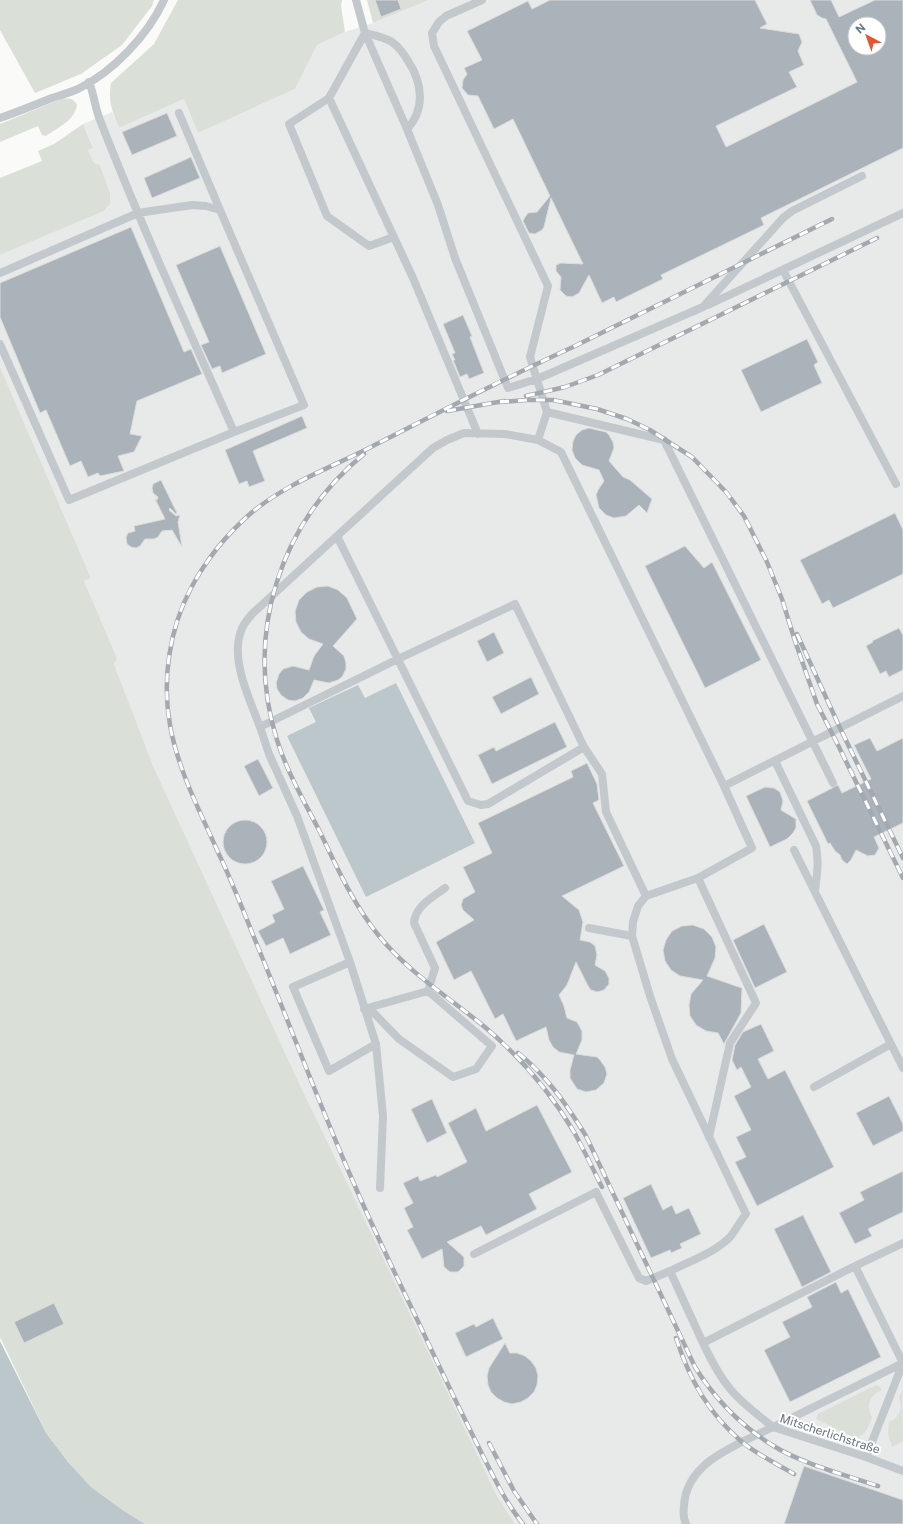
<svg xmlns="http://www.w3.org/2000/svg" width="903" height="1524" font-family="'Public Sans',sans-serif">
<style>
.built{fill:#e8e9e9;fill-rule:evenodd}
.green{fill:#dadfd7}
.water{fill:#bbc7cb}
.building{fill:#aab3b9;stroke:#dcdcda;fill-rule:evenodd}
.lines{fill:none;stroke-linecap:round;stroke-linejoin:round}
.service{stroke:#c3c8cc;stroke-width:8}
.rail-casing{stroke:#a2aab0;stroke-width:4.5}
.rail{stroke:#fff;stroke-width:3;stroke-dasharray:9;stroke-linecap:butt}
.labels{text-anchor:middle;stroke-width:4;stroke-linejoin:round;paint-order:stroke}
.street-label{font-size:12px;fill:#657683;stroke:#fff}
</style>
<rect width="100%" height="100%" fill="#fafaf8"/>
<path class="built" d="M 429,0 L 903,0 L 903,1524 L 515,1524 L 497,1496 L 445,1391 L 299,1083 L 154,768 L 114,664 L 117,658 L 84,581 L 91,578 L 0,367 L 0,255 L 104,211 L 108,207 L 110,193 L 100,165 L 94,163 L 88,150 L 93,147 L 83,124 L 112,112 L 119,128 L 184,99 L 198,133 L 295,89 L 317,45 L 345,32 L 373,23 ZM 855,24 L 879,24 L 879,48 L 855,48 Z"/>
<path class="green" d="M 0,0 L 154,0 L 152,6 L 122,45 L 81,74 L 35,93 L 0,30 Z
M 178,0 L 342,0 L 341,6 L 345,32 L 317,45 L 295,89 L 198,133 L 184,99 L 119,128 C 112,110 108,102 111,83 L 154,44 Z
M 367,0 L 429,0 L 373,23 Z
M 63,98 L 72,99 L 77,104 C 76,120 57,128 46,136 L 42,135 L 38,126 L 0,142 L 0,124 Z
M 83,124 L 93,148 L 88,150 L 94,163 L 100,165 L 110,193 L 110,204 L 104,211 L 0,255 L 0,178 L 42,161 L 38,151 L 54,144 Z
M 0,367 L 91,578 L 84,581 L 117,658 L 114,664 L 154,768 L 299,1083 L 497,1496 L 515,1524 L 145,1524 L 124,1511 L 91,1487 L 68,1462 L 46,1433 L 0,1337 Z
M 876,1385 L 880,1387 L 882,1390 C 870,1395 865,1406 872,1417 C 869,1426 865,1437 855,1438 L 816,1419 L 818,1414 Z
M 902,1390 L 903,1441 L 892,1447 L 888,1434 L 889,1422 C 900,1418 903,1408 899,1398 Z"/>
<path class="water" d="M 396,683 L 475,843 L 366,897 L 287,736 L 316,722 L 309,708 L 358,685 L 365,698 Z
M 0,1341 L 46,1433 L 68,1462 L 91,1487 L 124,1511 L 145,1524 L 0,1524 Z"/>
<path class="building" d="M 375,0 L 398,0 L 401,9 L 381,17 Z
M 550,0 L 755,0 L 767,24 L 760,28 L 799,34 L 802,42 L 798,51 L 804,65 L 789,72 L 797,87 L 716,126 L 726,147 L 857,82 L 826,19 L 822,18 L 817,15 L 810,0 L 831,0 L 839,17 L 875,0 L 903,0 L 903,148 L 761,218 L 764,225 L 661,275 L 663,279 L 616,302 L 614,297 L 602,303 L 589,275 L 579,293 L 572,297 L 566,296 L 560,290 L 561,277 L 556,271 L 556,265 L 561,263 L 583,264 L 551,198 L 544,227 L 542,230 L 535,234 L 529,233 L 523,221 L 525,217 L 528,213 L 537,212 L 550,196 L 513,119 L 494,129 L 478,96 L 468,95 L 462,88 L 463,80 L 467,74 L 464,68 L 482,60 L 467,31 L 528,1 L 532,9 ZM 855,24 L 879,24 L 879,48 L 855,48 Z
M 167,113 L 177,136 L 132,155 L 122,132 Z
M 191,157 L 200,178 L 152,198 L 144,178 Z
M 131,227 L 184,352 L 191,349 L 202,374 L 137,401 L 130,434 L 142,436 L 134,452 L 118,456 L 124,471 L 100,476 L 98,473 L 88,477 L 81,461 L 70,466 L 46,410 L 40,413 L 0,317 L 0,283 Z
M 220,246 L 266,354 L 222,373 L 220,366 L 212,369 L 201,345 L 209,342 L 176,265 Z
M 463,315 L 472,336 L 470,337 L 484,373 L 469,379 L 467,374 L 460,377 L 453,360 L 455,360 L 452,354 L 455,353 L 443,324 Z
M 807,339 L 818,362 L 814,365 L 822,383 L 761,412 L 741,370 Z
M 302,416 L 307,428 L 253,451 L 265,481 L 249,487 L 247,481 L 239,484 L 225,450 Z
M 589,428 L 606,432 L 609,435 L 613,442 L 614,448 L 609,461 L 623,477 L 630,480 L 652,499 L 647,513 L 639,505 L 626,516 L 614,518 L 606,515 L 599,508 L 596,495 L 598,490 L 604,481 L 599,470 L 582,465 L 575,458 L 572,450 L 573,441 L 576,435 L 582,430 Z
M 161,480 L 177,513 L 176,514 L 170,508 L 169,510 L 176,516 L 180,515 L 178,522 L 182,547 L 172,530 L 162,531 L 158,537 L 154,539 L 145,539 L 140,546 L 136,548 L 131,547 L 127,544 L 126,537 L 128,533 L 135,531 L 134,526 L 165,519 L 155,499 L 157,500 L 158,497 L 153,493 L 152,488 L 153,484 Z
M 895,513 L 903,530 L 903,574 L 833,608 L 829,600 L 822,604 L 800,560 Z
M 685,546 L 704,568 L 712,562 L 761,660 L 705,688 L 645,566 Z
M 328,586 L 338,590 L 347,598 L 357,619 L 333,646 L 344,656 L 346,663 L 346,669 L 342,677 L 338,680 L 329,683 L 314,680 L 309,692 L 303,698 L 295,701 L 288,700 L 281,695 L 277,689 L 276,683 L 279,674 L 283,669 L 293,666 L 309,670 L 314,656 L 323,644 L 309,639 L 301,632 L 296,622 L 295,611 L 299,600 L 307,592 L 317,587 Z
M 899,628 L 903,635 L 903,670 L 889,677 L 886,671 L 880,674 L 866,646 L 873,642 L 872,641 Z
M 494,632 L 504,653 L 487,662 L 477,641 Z
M 531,677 L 539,694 L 501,714 L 492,697 Z
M 555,722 L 567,747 L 492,784 L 478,755 L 494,747 L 496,751 Z
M 870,738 L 877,751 L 903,738 L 903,823 L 874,837 L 879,848 L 875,855 L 868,856 L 856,850 L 851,860 L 847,864 L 842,860 L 840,855 L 835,851 L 830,843 L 828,844 L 807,801 L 838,785 L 842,793 L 871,779 L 854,745 Z
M 258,759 L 273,788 L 259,796 L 244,766 Z
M 587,763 L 597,784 L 599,800 L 593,803 L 624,866 L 562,896 L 579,910 L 583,922 L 580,940 L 590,942 L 595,946 L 597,955 L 595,965 L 605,971 L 609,978 L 609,984 L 604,990 L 597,992 L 591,990 L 588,986 L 576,962 L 567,985 L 559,995 L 564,1006 L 567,1018 L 577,1022 L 582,1031 L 582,1040 L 576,1054 L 597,1057 L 600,1060 L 605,1067 L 607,1074 L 604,1083 L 596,1090 L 586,1092 L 577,1089 L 570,1078 L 570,1070 L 574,1055 L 559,1052 L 553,1047 L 549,1040 L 546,1027 L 516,1041 L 503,1014 L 495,1019 L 471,971 L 454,980 L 436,942 L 474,920 L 463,910 L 461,905 L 463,899 L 475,892 L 463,867 L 492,853 L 478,823 L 573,777 L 571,771 Z
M 765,787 L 774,788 L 780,792 L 783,801 L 781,810 L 796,819 L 796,828 L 793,833 L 787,839 L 770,847 L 746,796 Z
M223 842a22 22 0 1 1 44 0a22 22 0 1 1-44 0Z
M 303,866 L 324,910 L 320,912 L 331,935 L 290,954 L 283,938 L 266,946 L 258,931 L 275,922 L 272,915 L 284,909 L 271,881 Z
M 764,924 L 787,972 L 755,988 L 733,940 Z
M 693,925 L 704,929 L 712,937 L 716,947 L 715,958 L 707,976 L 742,988 L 741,1013 L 724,1044 L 718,1033 L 706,1031 L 696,1025 L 690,1016 L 689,1005 L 691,994 L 703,980 L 680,976 L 671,970 L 665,961 L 663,950 L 666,940 L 672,931 L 682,926 Z
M 761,1024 L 774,1051 L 758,1059 L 768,1079 L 785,1070 L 834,1167 L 757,1206 L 735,1162 L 746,1157 L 736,1137 L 751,1130 L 734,1096 L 751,1087 L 741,1067 L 737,1070 L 732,1060 L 735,1045 L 743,1032 Z
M 889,1096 L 903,1124 L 903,1131 L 873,1146 L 856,1113 Z
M 432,1099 L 447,1133 L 427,1143 L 411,1109 Z
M 537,1105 L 572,1172 L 529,1194 L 537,1209 L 486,1235 L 481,1226 L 447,1242 L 464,1257 L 464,1266 L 458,1272 L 450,1272 L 444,1267 L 442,1249 L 422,1259 L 407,1230 L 413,1227 L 404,1208 L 413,1203 L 403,1183 L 418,1176 L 420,1181 L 436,1175 L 437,1177 L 467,1162 L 448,1123 L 476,1108 L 486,1131 Z
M 903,1171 L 903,1212 L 868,1229 L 872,1236 L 855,1244 L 839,1213 L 864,1200 L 860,1192 Z
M 651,1184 L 663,1210 L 672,1205 L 676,1214 L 689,1208 L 701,1234 L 680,1244 L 682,1248 L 671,1253 L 670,1250 L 651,1258 L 623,1198 Z
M 803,1215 L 831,1272 L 802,1287 L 774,1229 Z
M 836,1282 L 841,1293 L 848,1289 L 881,1357 L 790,1402 L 764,1350 L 790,1337 L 782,1322 L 812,1307 L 807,1297 Z
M 54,1303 L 64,1324 L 24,1343 L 14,1322 Z
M 493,1318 L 503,1339 L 466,1357 L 455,1333 L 474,1324 L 476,1327 Z
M 505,1343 L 510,1353 L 517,1353 L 525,1356 L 531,1361 L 536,1368 L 538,1376 L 537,1385 L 534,1392 L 528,1398 L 521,1402 L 512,1404 L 504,1402 L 497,1398 L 491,1392 L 488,1385 L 487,1376 L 489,1368 Z
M 804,1466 L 903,1500 L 903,1524 L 784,1524 Z"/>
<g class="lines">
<path class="service" d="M 356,0 L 365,33 L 407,129 L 438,205 L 455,258 L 508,388 L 537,379 L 703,307 L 783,218 L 792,211 L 862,176
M 482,0 L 446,16 L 439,22 L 432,33 L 434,46 L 548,286 L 530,357 L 547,412 L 664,440 L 833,783
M 329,98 L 289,124 L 327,216 L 369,246 L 394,237
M 179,113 L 220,210
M 0,118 C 17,112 34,105 52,98 C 60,95 69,93 78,89 C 113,72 148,35 164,0
M 407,129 C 426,109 422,82 408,61 C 404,54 399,47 392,42 C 384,37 374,35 365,33 L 329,98 L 413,278 L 478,434
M 783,270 L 896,484
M 0,273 L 138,213 L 192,205 L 206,206 L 220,210 L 304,405 L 234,432
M 708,305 L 903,213
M 0,344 L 69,500 L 234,432 C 188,328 141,225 100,120 C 95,108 94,94 89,82
M 547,412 L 538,440 L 505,434 L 464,433 L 447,440 L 433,448 L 337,536 L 468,801 L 481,805 L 488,804 L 584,747 L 602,774 L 606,812 L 646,896
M 538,440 L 561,452 L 724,786
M 337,536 L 253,613 C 248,619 243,624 241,631 C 230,660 250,700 260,727 L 398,659 L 515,604 L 584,747
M 260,727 L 269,754 L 297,816 L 350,962 L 293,987 L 329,1071 L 376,1044 L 350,962
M 775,761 L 816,846 C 819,861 817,875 815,891
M 794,850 L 903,1068
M 589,928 L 632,936
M 428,991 L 435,968 L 414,923 C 415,906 433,897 445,888
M 364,1009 L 428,991 L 492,1046 L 476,1069 L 453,1077 L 399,1039 L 369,1008
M 376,1044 L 383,1116 L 380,1188
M 814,1087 L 891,1044
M 709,1137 L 730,1043 L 756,1003 L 698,878 L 752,848 L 724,786 L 903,696
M 474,1254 L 596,1192 L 639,1278 L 646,1281 L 670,1271 L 703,1343
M 855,1266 L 703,1343 C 711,1360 719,1376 731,1390 C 743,1404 759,1416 773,1427 L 903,1363 L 855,1266 L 903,1243
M 670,1271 C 688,1262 716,1252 730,1237 C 736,1230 740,1221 746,1214 L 672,1059 L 650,996 L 632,936 L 633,922 L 638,906 L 646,896 L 698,878
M 866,1457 L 903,1363
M 686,1524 C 683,1518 683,1513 684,1506 C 686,1461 739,1444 773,1427 L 866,1457 L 903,1471"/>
<g class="rail-casing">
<path id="rail" d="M 526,396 L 565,387 L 598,375 L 877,238
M 500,402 L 527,400 L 553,400 L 597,409 L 627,419 L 650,430 L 692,457 L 726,492 L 744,516 L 767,562 L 782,599 L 795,641 L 817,704 L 838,745 L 903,878
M 447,411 L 504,401
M 364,454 C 279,524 244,635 277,740 C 287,772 305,803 320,832 C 337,868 354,905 379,936 C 409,973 450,998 486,1028 C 520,1057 551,1093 574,1132 C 584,1150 593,1169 602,1187
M 797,634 L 840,728 L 903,858
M 518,1053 C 548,1077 566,1104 586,1136 L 695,1367 C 715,1399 740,1425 772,1445 C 800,1463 845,1475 878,1486
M 676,1338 C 690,1380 708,1413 742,1442 C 758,1455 777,1464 794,1474
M 489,1443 L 514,1491 L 537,1524
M 523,1524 C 506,1503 494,1478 482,1454 C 464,1418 447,1383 430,1347 C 405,1293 378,1240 355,1186 C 321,1109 292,1030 260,952 C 246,918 233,883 217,850 C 199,809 178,770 170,725 C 162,680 169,630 191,588 C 206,560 226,535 250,514 C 284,485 327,469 367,449 C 435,414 503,379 573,347 L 832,219"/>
</g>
<use href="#rail" class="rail"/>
</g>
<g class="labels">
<g class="street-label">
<text transform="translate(830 1434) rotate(18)" y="4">Mitscherlichstraße</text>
</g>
</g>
<g transform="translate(867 36) rotate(319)"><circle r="19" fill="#ffffff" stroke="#c1c8cd"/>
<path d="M0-3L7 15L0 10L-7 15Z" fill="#e4572e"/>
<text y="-6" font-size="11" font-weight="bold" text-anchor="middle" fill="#657683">N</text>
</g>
</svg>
